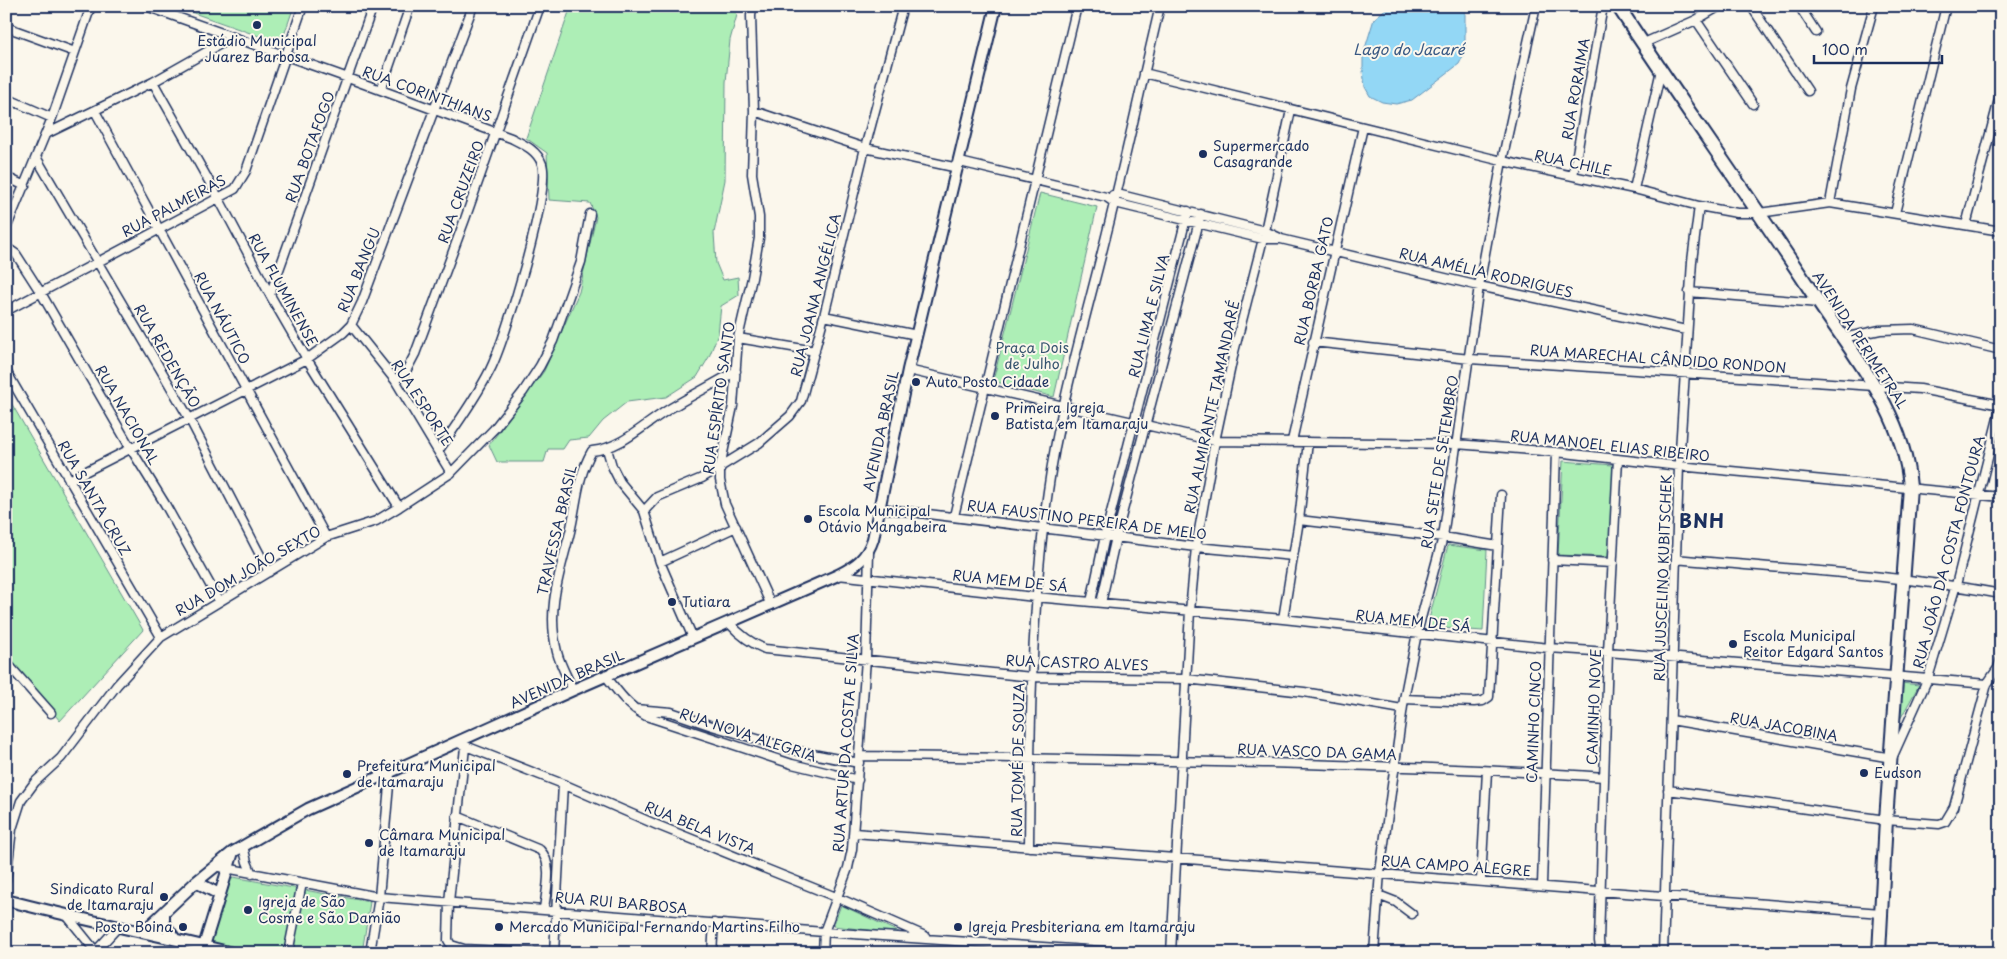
<svg xmlns="http://www.w3.org/2000/svg" width="2007" height="959" font-family="'Playpen Sans',sans-serif">
<style>
.green{fill:#adeeb6;stroke:#648e8a}
.water{fill:#93d7f5;stroke:#6394b9}
.lines{fill:none;stroke-linecap:round;stroke-linejoin:round}
.minor-casing{stroke:#1b2f5e;stroke-width:11}
.tertiary-casing{stroke:#1b2f5e;stroke-width:14}
.primary-casing{stroke:#1b2f5e;stroke-width:16}
.minor{stroke:#fbf7ec;stroke-width:8}
.tertiary{stroke:#fbf7ec;stroke-width:10}
.primary{stroke:#fbf7ec;stroke-width:12}
.poi-dot{fill:#1b2f5e;stroke:#fbf7ec;stroke-width:2}
.labels{text-anchor:middle;stroke-width:4;stroke-linejoin:round;paint-order:stroke}
.poi-label{font-size:14px;fill:#1b2f5e;stroke:#fbf7ec;text-anchor:start}
.street-label{font-size:14px;fill:#1b2f5e;stroke:#fbf7ec}
.park-label{font-size:14px;fill:#385570;stroke:#fbf7ec}
.water-label{font-size:15px;font-style:italic;fill:#395984;stroke:#fbf7ec}
.district-label{font-size:19px;font-weight:bold;letter-spacing:1px;fill:#1b2f5e;stroke:#fbf7ec}
</style>
<rect width="100%" height="100%" fill="#fbf7ec"/>
<filter id="ink" filterUnits="userSpaceOnUse"><feTurbulence type="fractalNoise" baseFrequency=".02" numOctaves="2"/><feDisplacementMap in="SourceGraphic" scale="10" xChannelSelector="R" yChannelSelector="G"/><feConvolveMatrix kernelMatrix="1 2 1 2 8 2 1 2 1" color-interpolation-filters="sRGB"/></filter>
<g filter="url(#ink)">
<path class="green" d="M 174,6 L 294,6 L 281,44 Z
M 571,6 L 734,6 L 737,15 L 730,40 L 726,82 L 725,180 L 714,233 L 716,263 L 723,280 L 738,277 L 739,295 L 721,306 L 718,334 L 709,357 L 697,377 L 666,397 L 627,402 L 603,421 L 589,438 L 569,440 L 563,449 L 548,449 L 544,462 L 497,462 L 489,445 L 544,371 L 579,292 L 596,217 L 590,203 L 549,200 L 547,153 L 526,138 Z
M 1040,193 L 1097,207 L 1054,397 L 993,381 Z
M 6,394 L 143,630 L 60,721 L 6,656 Z
M 1563,461 L 1613,465 L 1611,557 L 1558,555 Z
M 1448,545 L 1487,550 L 1483,631 L 1427,627 Z
M 1901,683 L 1919,685 L 1898,723 Z
M 228,876 L 370,902 L 362,953 L 255,953 L 209,942 Z
M 841,905 L 903,934 L 833,926 Z"/>
<path class="water" d="M 1389,6 L 1465,6 L 1465,47 L 1464,54 L 1459,64 L 1412,100 L 1396,104 L 1382,102 L 1370,96 L 1365,87 L 1363,71 L 1363,55 L 1374,19 Z"/>
<g class="lines">
<g class="minor-casing">
<path id="minor" d="M 146,6 L 348,78 L 511,138 C 523,144 537,150 542,164 C 551,191 505,341 490,370 C 476,398 457,424 439,450
M 752,6 L 751,16 L 754,111 L 752,174 L 759,217 L 759,238 L 752,278 L 738,338 L 733,406 L 720,467 L 720,480 L 725,504 L 771,605
M 1751,6 L 1808,91
M 1799,6 L 1816,32
M 1696,20 L 1753,104
M 6,27 L 75,52
M 1644,43 L 1696,20 L 1720,6
M 1144,73 L 1502,161 L 1634,189 L 1699,206 L 1737,213 L 1759,213 L 1830,203 L 2001,231
M 153,82 L 219,199 L 270,295 L 307,359 L 399,507
M 381,90 L 410,6
M 6,98 L 52,118
M 95,111 L 326,537
M 754,111 L 865,148 L 958,168
M 46,134 L 153,82 L 231,38
M 36,157 L 189,418 L 269,572
M 960,162 L 1106,197 L 1115,203 L 1263,239 L 1281,239 L 1479,286 L 1686,330
M 1573,176 L 1603,6
M 6,177 L 25,186
M 1634,189 L 1661,70
M 1113,195 L 1117,194 L 1265,231 L 1280,238
M 1830,203 L 1851,89 L 1874,6
M 1895,213 L 1946,6
M 1966,225 L 2001,92
M 6,229 L 52,118 L 91,6
M 6,247 L 16,254 L 41,293 L 131,449 L 165,504 L 219,601
M 1689,292 L 1818,303
M 270,295 L 373,6
M 6,311 L 235,189 L 246,171 L 303,6
M 824,316 L 917,335
M 351,325 L 395,380 L 451,473
M 738,338 L 815,351
M 1843,338 L 1880,330 L 1913,329 L 2001,350
M 1313,342 L 1470,359 L 1920,389 L 2001,405
M 908,370 L 1215,441 L 1456,444 L 1556,452 L 1679,466 L 2001,497
M 6,371 L 161,637
M 395,380 L 405,373 L 415,354 L 465,219 L 540,6
M 1292,441 L 1363,127
M 607,449 L 612,466 L 620,482 L 644,511 L 660,562 L 693,638
M 69,480 L 307,359 L 343,333 L 351,325 L 362,302 L 473,6
M 879,508 L 1196,547 L 1293,556
M 644,511 L 657,497 L 702,478 L 759,443 L 790,416 L 801,401 L 824,316 L 865,148 L 903,6
M 954,516 L 1077,6
M 1299,520 L 1443,537 L 1498,546
M 1676,559 C 1784,569 1894,574 2001,594
M 1552,560 L 1613,563
M 660,562 L 736,527
M 838,575 L 1035,597 L 1283,619 L 1549,648 L 1608,652 L 1987,684
M 1091,602 L 1105,536 L 1188,211
M 1101,603 L 1116,537 L 1201,214
M 1283,619 L 1299,520 L 1308,442
M 729,623 C 740,635 750,643 765,649 L 1032,677 L 1186,679 L 1304,692 L 1402,709
M 6,662 L 51,713
M 606,676 C 618,692 628,706 646,716 L 792,764 L 858,780
M 573,690 C 568,678 560,665 557,652 C 546,608 560,573 570,532 C 577,503 577,477 592,451 C 624,448 648,420 676,405 C 696,393 716,383 736,371
M 1404,699 L 1474,702 L 1483,701 L 1489,697 L 1501,495
M 635,709 L 671,712 L 712,726 L 802,752 L 859,763
M 1671,720 L 1892,758 L 1928,678 L 1956,585 L 2001,406
M 458,743 L 563,784 L 657,825 L 836,897 L 925,936
M 465,747 L 449,902 L 448,940 L 451,945 L 464,949 L 542,953
M 859,756 C 995,757 1131,760 1268,763 C 1380,766 1492,769 1604,777
M 1668,790 L 1886,820 L 1939,824 L 1945,822 L 1954,807 L 1987,684 L 1998,668 L 2001,659
M 457,816 L 540,850 C 554,864 546,891 544,909
M 854,833 L 1881,913
M 243,846 L 247,862 L 252,874
M 1029,847 C 1030,728 1031,609 1048,491 C 1060,403 1086,318 1107,232 C 1126,157 1142,81 1160,6
M 215,866 L 379,897 L 824,932 L 1130,953
M 6,880 L 12,829 L 21,801 L 35,782 L 61,758 L 117,685 L 161,637 L 326,537 L 376,521 L 399,507 L 451,473 L 494,429 L 523,392 L 540,366 L 553,341 L 581,262 L 590,214
M 1481,880 L 1487,771
M 1542,885 L 1556,452
M 1378,895 L 1396,902 L 1412,914
M 68,917 L 97,953
M 94,953 L 118,927
M 288,953 L 302,883
M 370,953 L 379,897 L 390,774
M 554,953 L 563,784
M 712,953 L 714,923
M 823,953 L 824,932 L 848,868 L 852,849 L 866,659 L 869,552
M 1171,953 L 1190,611 L 1196,547 L 1215,441 L 1234,352 L 1265,231 L 1291,110
M 1374,953 L 1380,872 L 1404,699 L 1417,633 L 1443,537 L 1479,286 L 1502,161 L 1536,6
M 1606,953 L 1602,952 L 1600,948 L 1599,941 L 1608,652 L 1618,459
M 1663,953 L 1679,466 L 1692,261 L 1699,206"/>
</g>
<g class="tertiary-casing">
<path id="tertiary" d="M 196,882 L 219,894
M 6,900 C 81,920 157,934 232,953
M 164,914 L 164,923 L 175,939
M 143,932 L 196,882 L 233,852 L 308,809 L 573,690 L 838,575 C 856,566 867,558 873,539 L 908,370 L 996,6
M 204,946 L 233,852"/>
</g>
<g class="primary-casing">
<path id="primary" d="M 1618,6 C 1681,102 1748,195 1811,291 C 1851,353 1904,411 1910,487 L 1886,820 L 1879,953"/>
</g>
<use href="#minor" class="minor"/>
<use href="#tertiary" class="tertiary"/>
<use href="#primary" class="primary"/>
</g>
</g>
<g class="poi-dot">
<circle cx="257" cy="25" r="5"/>
<circle cx="1203" cy="154" r="5"/>
<circle cx="916" cy="382" r="5"/>
<circle cx="995" cy="416" r="5"/>
<circle cx="808" cy="519" r="5"/>
<circle cx="672" cy="602" r="5"/>
<circle cx="1733" cy="644" r="5"/>
<circle cx="1864" cy="773" r="5"/>
<circle cx="347" cy="774" r="5"/>
<circle cx="369" cy="843" r="5"/>
<circle cx="164" cy="897" r="5"/>
<circle cx="248" cy="910" r="5"/>
<circle cx="183" cy="927" r="5"/>
<circle cx="499" cy="927" r="5"/>
<circle cx="958" cy="927" r="5"/>
</g>
<g class="labels">
<g class="poi-label">
<text x="257" y="46" text-anchor="middle">Estádio Municipal<tspan x="257" dy="16">Juarez Barbosa</tspan></text>
<text x="1213" y="151">Supermercado<tspan x="1213" dy="16">Casagrande</tspan></text>
<text x="926" y="387">Auto Posto Cidade</text>
<text x="1005" y="413">Primeira Igreja<tspan x="1005" dy="16">Batista em Itamaraju</tspan></text>
<text x="818" y="516">Escola Municipal<tspan x="818" dy="16">Otávio Mangabeira</tspan></text>
<text x="682" y="607">Tutiara</text>
<text x="1743" y="641">Escola Municipal<tspan x="1743" dy="16">Reitor Edgard Santos</tspan></text>
<text x="357" y="771">Prefeitura Municipal<tspan x="357" dy="16">de Itamaraju</tspan></text>
<text x="1874" y="778">Eudson</text>
<text x="379" y="840">Câmara Municipal<tspan x="379" dy="16">de Itamaraju</tspan></text>
<text x="154" y="894" text-anchor="end">Sindicato Rural<tspan x="154" dy="16">de Itamaraju</tspan></text>
<text x="258" y="907">Igreja de São<tspan x="258" dy="16">Cosme e São Damião</tspan></text>
<text x="173" y="932" text-anchor="end">Posto Boina</text>
<text x="509" y="932">Mercado Municipal Fernando Martins Filho</text>
<text x="968" y="932">Igreja Presbiteriana em Itamaraju</text>
</g>
<g class="street-label">
<text transform="translate(1576 89) rotate(-80)" y="5">RUA RORAIMA</text>
<text transform="translate(427 94) rotate(20)" y="5">RUA CORINTHIANS</text>
<text transform="translate(310 147) rotate(-70)" y="5">RUA BOTAFOGO</text>
<text transform="translate(1573 163) rotate(12)" y="5">RUA CHILE</text>
<text transform="translate(461 192) rotate(-70)" y="5">RUA CRUZEIRO</text>
<text transform="translate(174 206) rotate(-28)" y="5">RUA PALMEIRAS</text>
<text transform="translate(359 270) rotate(-68)" y="5">RUA BANGU</text>
<text transform="translate(1486 273) rotate(13)" y="5">RUA AMÉLIA RODRIGUES</text>
<text transform="translate(1314 281) rotate(-77)" y="5">RUA BORBA GATO</text>
<text transform="translate(283 290) rotate(61)" y="5">RUA FLUMINENSE</text>
<text transform="translate(816 295) rotate(-76)" y="5">RUA JOANA ANGÉLICA</text>
<text transform="translate(1149 316) rotate(-76)" y="5">RUA LIMA E SILVA</text>
<text transform="translate(222 318) rotate(62)" y="5">RUA NÁUTICO</text>
<text transform="translate(1860 340) rotate(57)" y="5">AVENIDA PERIMETRAL</text>
<text transform="translate(167 356) rotate(60)" y="5">RUA REDENÇÃO</text>
<text transform="translate(1658 359) rotate(4)" y="5">RUA MARECHAL CÂNDIDO RONDON</text>
<text transform="translate(719 398) rotate(-82)" y="5">RUA ESPÍRITO SANTO</text>
<text transform="translate(422 403) rotate(57)" y="5">RUA ESPORTE</text>
<text transform="translate(1212 407) rotate(-78)" y="5">RUA ALMIRANTE TAMANDARÉ</text>
<text transform="translate(127 415) rotate(60)" y="5">RUA NACIONAL</text>
<text transform="translate(881 431) rotate(-78)" y="5">AVENIDA BRASIL</text>
<text transform="translate(1610 446) rotate(6)" y="5">RUA MANOEL ELIAS RIBEIRO</text>
<text transform="translate(1440 462) rotate(-81)" y="5">RUA SETE DE SETEMBRO</text>
<text transform="translate(94 498) rotate(60)" y="5">RUA SANTA CRUZ</text>
<text transform="translate(1087 520) rotate(7)" y="5">RUA FAUSTINO PEREIRA DE MELO</text>
<text transform="translate(557 530) rotate(-77)" y="5">TRAVESSA BRASIL</text>
<text transform="translate(1949 552) rotate(-75)" y="5">RUA JOÃO DA COSTA FONTOURA</text>
<text transform="translate(248 571) rotate(-30)" y="5">RUA DOM JOÃO SEXTO</text>
<text transform="translate(1663 578) rotate(-88)" y="5">RUA JUSCELINO KUBITSCHEK</text>
<text transform="translate(1010 581) rotate(6)" y="5">RUA MEM DE SÁ</text>
<text transform="translate(1413 621) rotate(6)" y="5">RUA MEM DE SÁ</text>
<text transform="translate(1077 663) rotate(2)" y="5">RUA CASTRO ALVES</text>
<text transform="translate(567 679) rotate(-24)" y="5">AVENIDA BRASIL</text>
<text transform="translate(1594 707) rotate(-88)" y="5">CAMINHO NOVE</text>
<text transform="translate(1534 722) rotate(-88)" y="5">CAMINHO CINCO</text>
<text transform="translate(1784 727) rotate(10)" y="5">RUA JACOBINA</text>
<text transform="translate(748 735) rotate(18)" y="5">RUA NOVA ALEGRIA</text>
<text transform="translate(846 743) rotate(-86)" y="5">RUA ARTUR DA COSTA E SILVA</text>
<text transform="translate(1317 752) rotate(2)" y="5">RUA VASCO DA GAMA</text>
<text transform="translate(1018 760) rotate(-89)" y="5">RUA TOMÉ DE SOUZA</text>
<text transform="translate(700 828) rotate(22)" y="5">RUA BELA VISTA</text>
<text transform="translate(1456 866) rotate(4)" y="5">RUA CAMPO ALEGRE</text>
<text transform="translate(621 903) rotate(5)" y="5">RUA RUI BARBOSA</text>
</g>
<g class="park-label">
<text x="1032" y="353">Praça Dois<tspan x="1032" dy="16">de Julho</tspan></text>
</g>
<g class="water-label">
<text x="1409" y="55">Lago do Jacaré</text>
</g>
<g class="district-label">
<text x="1702" y="528">BNH</text>
</g>
</g>
<rect width="2007" height="959" fill="none" stroke="#fbf7ec" stroke-width="25"/>
<rect x="12" y="12" width="1982" height="934" fill="none" stroke="#1b2f5e" stroke-width="2" filter="url(#ink)"/>
<path d="M1814 55v8h128v-8" fill="none" stroke="#1b2f5e" stroke-width="2.5"/>
<text x="1822" y="55" font-size="15" fill="#1b2f5e" stroke="#fbf7ec" stroke-width="4" paint-order="stroke">100 m</text>
</svg>
